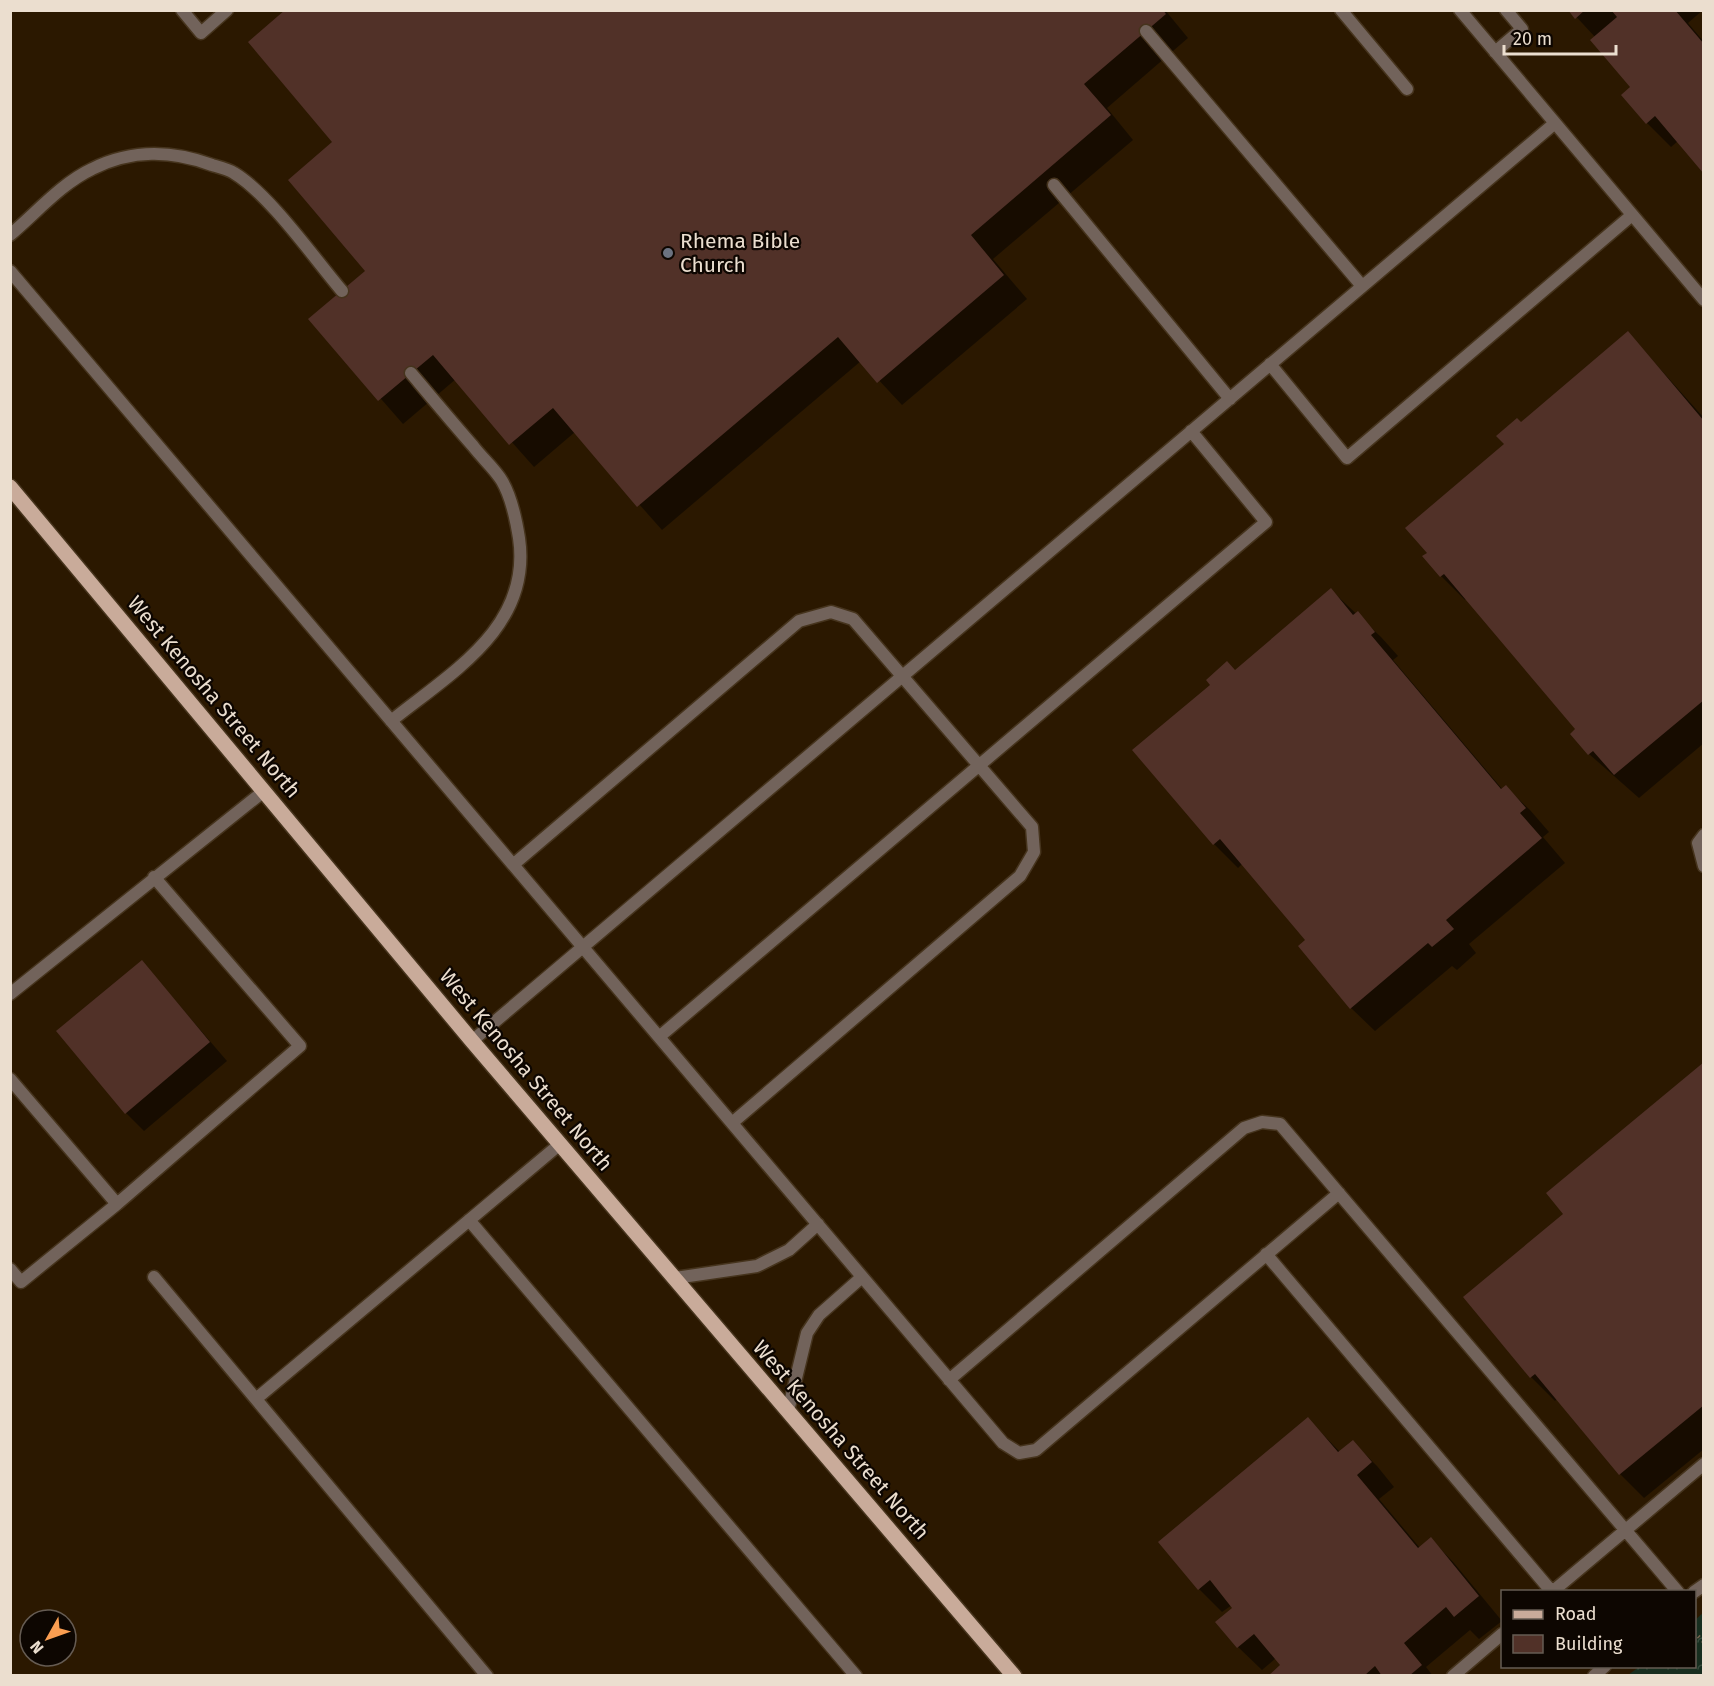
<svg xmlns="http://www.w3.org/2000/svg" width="1714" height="1686" font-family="'Fira Sans',sans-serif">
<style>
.park{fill:url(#park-crowns)}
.shadow{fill:#0007}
.building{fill:#513128}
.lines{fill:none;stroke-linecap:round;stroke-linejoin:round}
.service-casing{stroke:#46341d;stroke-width:15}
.minor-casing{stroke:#46341d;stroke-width:15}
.primary-casing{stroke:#46341d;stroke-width:18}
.path{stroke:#74634e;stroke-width:4;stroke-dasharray:1.5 4.5;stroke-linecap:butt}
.service{stroke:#72635b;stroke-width:12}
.minor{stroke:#72635b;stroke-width:12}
.primary{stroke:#c9ab9a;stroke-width:15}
.worship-dot{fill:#6b7280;stroke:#0d0601;stroke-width:2}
.labels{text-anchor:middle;stroke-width:4.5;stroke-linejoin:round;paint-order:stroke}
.poi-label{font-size:21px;fill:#ebdecf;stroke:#0d0601;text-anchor:start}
.street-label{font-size:21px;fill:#ebdecf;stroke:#0d0601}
</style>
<defs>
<pattern id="park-crowns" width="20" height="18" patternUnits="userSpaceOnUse" patternTransform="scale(1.5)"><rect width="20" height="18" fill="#172e1f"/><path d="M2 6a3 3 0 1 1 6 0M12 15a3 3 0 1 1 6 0" fill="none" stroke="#394c3e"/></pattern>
</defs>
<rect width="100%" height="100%" fill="#2b1800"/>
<path class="park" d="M 1703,1613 L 1703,1675 L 1628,1675 L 1639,1667 L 1694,1666 L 1695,1620 Z"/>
<path class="shadow" d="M 287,10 L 1165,10 L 1188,38 L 1107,108 L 1133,140 L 993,259 L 1027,299 L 902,405 L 861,361 L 662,530 L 575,432 L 534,467 L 456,379 L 403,424 L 311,319 L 367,271 L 335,143 Z
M 1570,10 L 1703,10 L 1688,23 L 1704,42 L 1704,172 L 1678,141 L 1671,147 L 1647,123 L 1632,87 L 1595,37 Z
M 1628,333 L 1704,418 L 1704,743 L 1639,798 L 1589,754 L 1578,729 L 1467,598 L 1465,600 L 1441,576 L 1429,553 L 1521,424 Z
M 1331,590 L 1381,637 L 1398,656 L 1393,660 L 1503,790 L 1506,787 L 1530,810 L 1549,832 L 1543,837 L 1565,863 L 1469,944 L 1476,953 L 1457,970 L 1452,966 L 1375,1031 L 1351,1008 L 1307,940 L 1243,863 L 1238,868 L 1214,844 L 1236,671 Z
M 142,962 L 227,1061 L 144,1131 L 126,1113 Z
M 1704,1064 L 1704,1449 L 1644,1498 L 1620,1474 L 1557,1399 L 1555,1401 L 1531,1377 L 1465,1297 L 1565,1214 Z
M 1308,1419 L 1340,1452 L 1353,1442 L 1377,1466 L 1394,1487 L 1379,1499 L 1420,1548 L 1431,1539 L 1454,1563 L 1502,1621 L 1479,1639 L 1470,1630 L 1426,1667 L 1433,1676 L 1272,1676 L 1282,1665 L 1276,1658 L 1262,1670 L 1238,1647 L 1232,1605 L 1222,1612 L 1199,1589 Z"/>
<path class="building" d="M 285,10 L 1163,10 L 1166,14 L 1084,84 L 1111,115 L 971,235 L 1004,275 L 877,383 L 838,337 L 637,507 L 553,408 L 509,445 L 433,355 L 378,401 L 308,319 L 365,271 L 288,180 L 332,142 L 248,42 Z
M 1568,10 L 1585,10 L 1575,19 Z
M 1611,10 L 1675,10 L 1704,44 L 1704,174 L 1655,116 L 1646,124 L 1621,95 L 1630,87 L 1590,40 L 1617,17 Z
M 1628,331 L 1704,421 L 1704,700 L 1614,775 L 1593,751 L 1588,755 L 1570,734 L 1575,729 L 1444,574 L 1440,577 L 1422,556 L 1427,553 L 1405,528 L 1504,444 L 1496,436 L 1517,418 L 1521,422 Z
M 1331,588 L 1353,615 L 1358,611 L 1375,632 L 1371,635 L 1501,789 L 1506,785 L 1526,808 L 1520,813 L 1542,838 L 1446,920 L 1454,929 L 1432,947 L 1428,943 L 1350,1009 L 1298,946 L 1305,940 L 1220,839 L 1213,845 L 1132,750 L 1210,685 L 1206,680 L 1227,661 L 1235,670 Z
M 142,960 L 210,1042 L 125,1114 L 56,1031 Z
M 1704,1062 L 1704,1405 L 1619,1475 L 1535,1374 L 1530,1378 L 1463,1297 L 1563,1214 L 1546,1193 Z
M 1308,1417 L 1338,1452 L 1353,1440 L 1372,1462 L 1357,1475 L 1418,1548 L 1431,1537 L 1479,1596 L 1454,1617 L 1446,1607 L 1404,1643 L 1422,1665 L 1409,1676 L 1382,1676 L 1375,1666 L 1364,1676 L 1268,1676 L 1280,1665 L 1254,1634 L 1237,1648 L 1215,1622 L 1232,1608 L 1210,1580 L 1198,1590 L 1158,1542 Z"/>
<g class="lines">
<g class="service-casing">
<path id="service" d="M 182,10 L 201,33 L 227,10
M 1341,10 L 1407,89
M 1460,10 L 1704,300
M 1146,31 L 1362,286
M 1495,52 L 1522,29 L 1506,10
M 1054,185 L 1230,399
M 10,235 C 36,213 62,183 92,169 C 132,149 171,150 212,165 C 219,167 228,169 234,173 C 269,194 314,258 342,291
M 10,271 L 1003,1443 L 1019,1453 L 1036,1450 L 1339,1193
M 1270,364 L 1347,458 L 1632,215
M 391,721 C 452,672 532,627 519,538 C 516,519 512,498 502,481 C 495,469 482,458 473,446 C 452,422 432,398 411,373
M 1704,835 L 1698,843 L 1704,866
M 514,864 L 799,621 L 831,612 L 853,619 L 1032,827 L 1034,852 L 1020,876 L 732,1123
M 10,994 L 264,791
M 659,1037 L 1266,522 L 1191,431
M 472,1041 L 1555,123
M 10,1079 L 117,1204
M 1266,1254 L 1552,1592 L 1704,1464
M 10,1269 L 21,1282 L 117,1204 L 300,1046 L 154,877
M 675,1278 L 757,1266 L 789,1250 L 818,1224
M 949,1380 L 1244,1128 L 1262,1122 L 1280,1124 L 1678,1592
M 788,1411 L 807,1333 L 819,1315 L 862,1277
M 1453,1676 L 1502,1634"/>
</g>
<g class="minor-casing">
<path id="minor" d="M 469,1220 L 856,1676
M 154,1277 L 487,1676
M 256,1399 L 560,1144
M 1694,1592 L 1704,1585
M 1594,1676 L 1605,1666"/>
</g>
<g class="primary-casing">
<path id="primary" d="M 10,487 L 472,1041 L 1014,1676"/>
</g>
<path class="path" d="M 1694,1632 L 1704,1642"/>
<use href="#service" class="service"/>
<use href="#minor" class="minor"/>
<use href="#primary" class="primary"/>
</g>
<circle class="worship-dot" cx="668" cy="253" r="6"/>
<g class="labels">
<g class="poi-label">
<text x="680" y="248">Rhema Bible<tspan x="680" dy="24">Church</tspan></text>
</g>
<g class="street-label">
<text transform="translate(214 697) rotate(50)" y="7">West Kenosha Street North</text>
<text transform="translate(526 1070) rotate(50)" y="7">West Kenosha Street North</text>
<text transform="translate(841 1440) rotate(49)" y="7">West Kenosha Street North</text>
</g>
</g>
<rect width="1714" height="1686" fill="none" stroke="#ebdecf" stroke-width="24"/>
<rect x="1501" y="1590" width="195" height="78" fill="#0d0601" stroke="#665c53" stroke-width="1.5"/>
<rect x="1513" y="1610" width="30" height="9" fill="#c9ab9a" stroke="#665c53" stroke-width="1.5"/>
<text x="1555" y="1620" font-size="18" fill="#ebdecf">Road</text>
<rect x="1513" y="1635" width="30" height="18" fill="#513128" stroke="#665c53" stroke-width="1.5"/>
<text x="1555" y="1650" font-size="18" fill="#ebdecf">Building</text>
<g transform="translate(48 1638) rotate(230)"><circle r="28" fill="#0d0601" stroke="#665c53" stroke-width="1.5"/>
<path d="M0-4.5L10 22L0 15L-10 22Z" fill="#fb9e51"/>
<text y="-9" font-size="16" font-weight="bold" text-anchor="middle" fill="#ebdecf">N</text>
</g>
<path d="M1504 45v9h112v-9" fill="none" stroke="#ebdecf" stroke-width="3"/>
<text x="1513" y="45" font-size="18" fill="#ebdecf" stroke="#0d0601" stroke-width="4.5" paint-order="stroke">20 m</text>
</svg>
